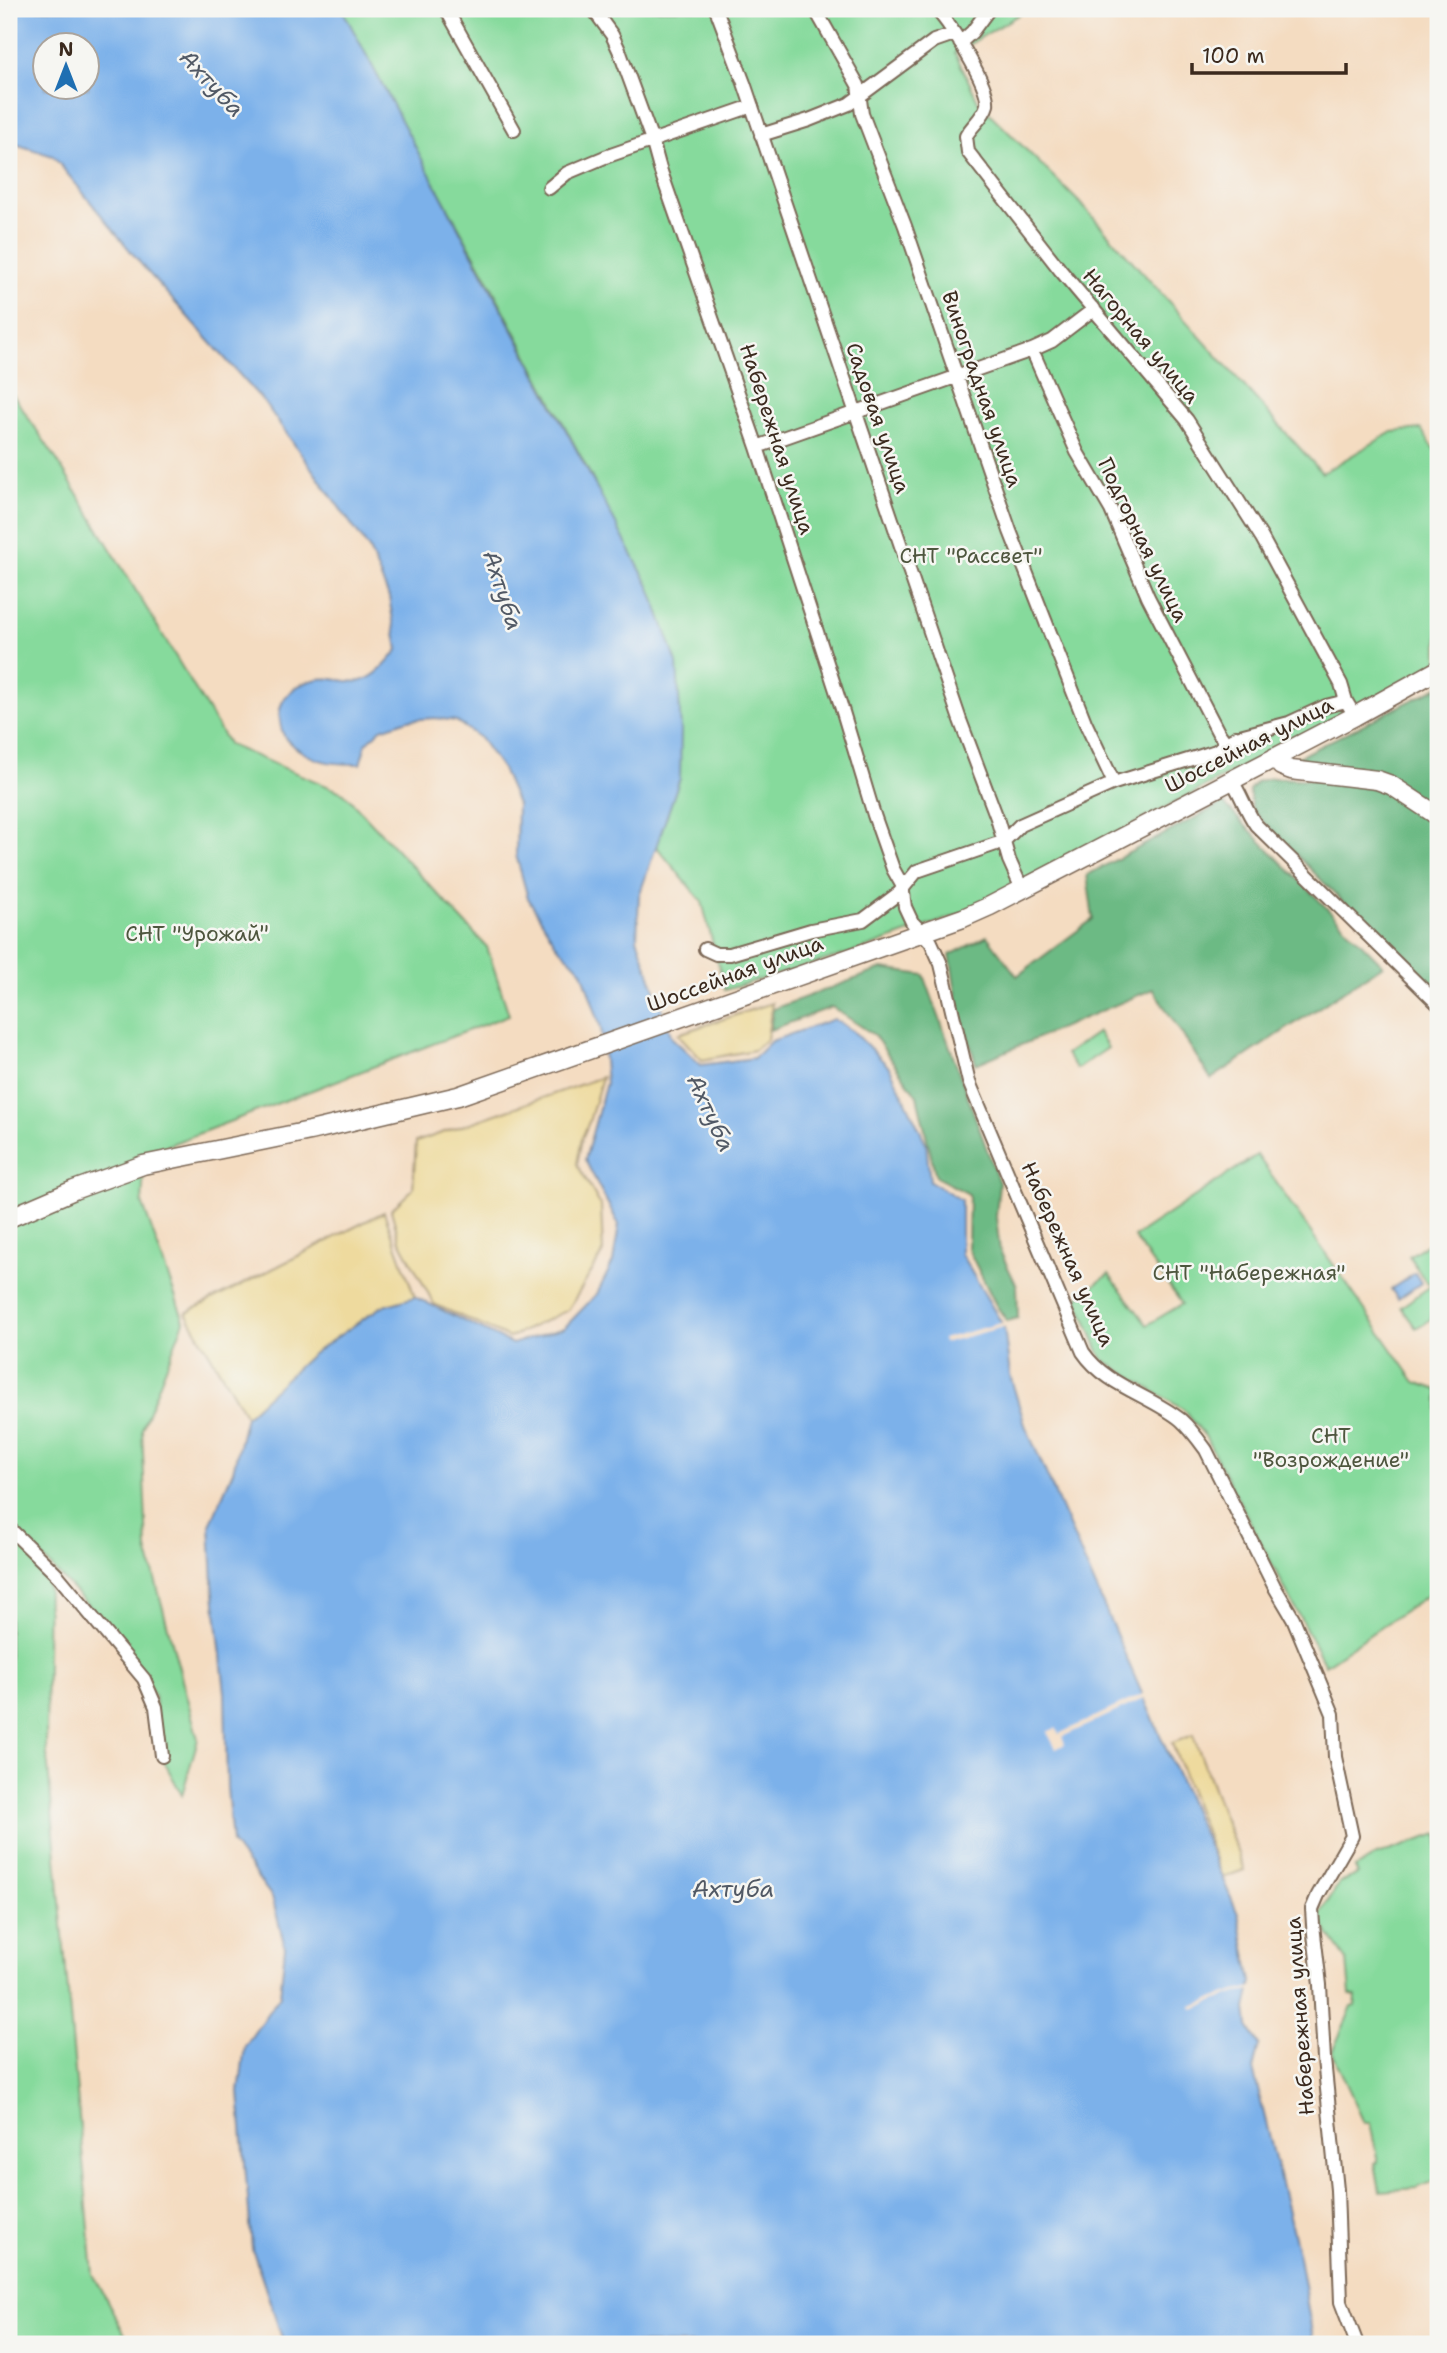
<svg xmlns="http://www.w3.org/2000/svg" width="1447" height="2353" font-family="'Shantell Sans',sans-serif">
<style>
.green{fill:#86da9c;stroke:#60825d;stroke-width:2}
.forest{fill:#6cba84;stroke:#547251;stroke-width:2}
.sand{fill:#eeda9e;stroke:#94825e;stroke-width:2}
.water{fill:#7bb1ea;stroke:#5b6e84;stroke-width:2;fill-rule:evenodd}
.pier{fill:#f4dcc1}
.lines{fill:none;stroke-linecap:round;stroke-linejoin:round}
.street-casing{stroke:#7c6857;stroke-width:16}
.secondary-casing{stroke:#7c6857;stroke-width:21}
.street{stroke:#fff;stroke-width:12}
.secondary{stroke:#fff;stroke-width:18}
.labels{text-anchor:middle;stroke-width:5;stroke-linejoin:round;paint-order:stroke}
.street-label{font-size:21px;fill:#3b2a1e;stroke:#f6f6f2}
.park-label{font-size:21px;fill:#4e563e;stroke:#f6f6f2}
.water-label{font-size:23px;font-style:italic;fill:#515965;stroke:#f6f6f2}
</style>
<rect width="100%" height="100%" fill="#f6f6f2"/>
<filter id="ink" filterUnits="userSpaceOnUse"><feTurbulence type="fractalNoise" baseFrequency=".0143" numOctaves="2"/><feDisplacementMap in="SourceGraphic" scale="14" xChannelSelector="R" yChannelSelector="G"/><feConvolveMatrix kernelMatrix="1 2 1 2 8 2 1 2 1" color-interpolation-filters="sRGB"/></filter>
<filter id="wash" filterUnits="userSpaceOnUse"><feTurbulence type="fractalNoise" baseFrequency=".00686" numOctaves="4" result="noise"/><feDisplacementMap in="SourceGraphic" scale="28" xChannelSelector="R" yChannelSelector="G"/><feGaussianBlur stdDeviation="1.57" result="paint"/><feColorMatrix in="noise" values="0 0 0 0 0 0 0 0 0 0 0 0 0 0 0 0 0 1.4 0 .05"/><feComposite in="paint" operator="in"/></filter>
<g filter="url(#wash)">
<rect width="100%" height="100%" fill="#f4dcc1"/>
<path class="green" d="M 338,9 L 1028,9 L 955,53 L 979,103 L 1083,206 L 1322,473 L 1392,432 L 1421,429 L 1438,455 L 1438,665 L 964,913 L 857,951 L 725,990 L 702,902 L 656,846 L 680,778 L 660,615 L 592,478 L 486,276 Z
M 9,389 L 57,460 L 229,745 L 344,793 L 487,947 L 509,1015 L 145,1154 L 142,1202 L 184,1321 L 142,1429 L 147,1549 L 198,1739 L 182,1795 L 161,1756 L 154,1695 L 115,1634 L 9,1522 Z
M 1098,1032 L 1108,1048 L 1077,1069 L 1066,1054 Z
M 1257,1155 L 1415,1382 L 1438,1390 L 1438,1588 L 1325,1665 L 1205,1436 L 1184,1410 L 1102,1359 L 1077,1298 L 1109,1274 L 1147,1325 L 1182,1304 L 1134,1237 Z
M 1438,1237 L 1438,1270 L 1431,1275 L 1434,1280 L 1427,1284 L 1409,1256 Z
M 1435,1283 L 1437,1285 L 1431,1319 L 1416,1328 L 1401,1307 Z
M 9,1534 L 48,1570 L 46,1744 L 93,2274 L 130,2344 L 9,2344 Z
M 1438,1834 L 1438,2179 L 1417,2188 L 1380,2191 L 1375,2163 L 1378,2162 L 1370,2123 L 1364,2123 L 1332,2052 L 1352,2007 L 1355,2006 L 1356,1996 L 1350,1995 L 1347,1960 L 1318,1918 L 1339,1883 L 1358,1874 L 1355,1868 L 1377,1855 Z"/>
<path class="forest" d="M 1438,687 L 1438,807 L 1301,767 L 1296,758 Z
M 1271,778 L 1352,781 L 1380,787 L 1438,822 L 1438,998 L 1252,810 L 1249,790 L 1256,782 Z
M 1223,803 L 1383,965 L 1211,1079 L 1153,989 L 976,1064 L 958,1005 L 950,955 L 987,936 L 1017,976 L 1093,919 L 1087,875 Z
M 882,969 L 924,975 L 999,1183 L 996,1217 L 1000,1251 L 1017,1286 L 1018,1318 L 1007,1321 L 996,1305 L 968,1249 L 969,1194 L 936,1177 L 917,1096 L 874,1035 L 832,1007 L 770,1030 L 773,1009 Z"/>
<path class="sand" d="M 772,1003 L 767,1039 L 754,1050 L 702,1060 L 678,1034 Z
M 602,1077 L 589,1122 L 582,1138 L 577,1164 L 601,1206 L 603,1253 L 568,1310 L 509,1338 L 434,1304 L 399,1239 L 391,1210 L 413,1189 L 416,1142 Z
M 384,1212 L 415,1297 L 381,1307 L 311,1355 L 246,1416 L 186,1313 Z
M 1193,1735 L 1244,1870 L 1222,1878 L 1172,1743 Z"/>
<path class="water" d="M 9,9 L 342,9 L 650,588 L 677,663 L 681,731 L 680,778 L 639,896 L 637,938 L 672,1038 L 701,1065 L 754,1058 L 771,1041 L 834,1019 L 853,1031 L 890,1068 L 926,1143 L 930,1181 L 961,1200 L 961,1254 L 1004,1327 L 1010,1375 L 1025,1425 L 1238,1914 L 1252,1982 L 1246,2008 L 1248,2026 L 1259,2045 L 1253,2069 L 1299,2257 L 1314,2344 L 284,2344 L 252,2248 L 239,2092 L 245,2046 L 280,1995 L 285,1947 L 272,1897 L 232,1843 L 227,1788 L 225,1693 L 213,1584 L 210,1525 L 233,1471 L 246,1416 L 311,1355 L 381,1307 L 415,1297 L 512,1344 L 564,1328 L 597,1294 L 613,1262 L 619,1225 L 585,1160 L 606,1083 L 601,1028 L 582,971 L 556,944 L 528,898 L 516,855 L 517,804 L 502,769 L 480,738 L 456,721 L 435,718 L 408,720 L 381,729 L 366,744 L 360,764 C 339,764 322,764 304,753 C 288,743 282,739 280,721 C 276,697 297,683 318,679 C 332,676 348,684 361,681 C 377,677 388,662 398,650 L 389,597 L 369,549 L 264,402 L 146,270 L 53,156 L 9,142 ZM 46,46 L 88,46 L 88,88 L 46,88 Z
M 1415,1273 L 1421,1283 L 1398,1299 L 1391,1289 Z"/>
<path class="pier" d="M 1005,1322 L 1007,1326 L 943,1343 L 942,1339 Z
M 1145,1693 L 1147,1697 L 1062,1737 L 1065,1744 L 1056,1749 L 1047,1732 L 1056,1728 L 1059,1734 Z
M 1255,1988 L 1254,1991 L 1237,1993 L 1193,2009 L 1192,2006 L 1236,1991 Z"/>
</g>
<g filter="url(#ink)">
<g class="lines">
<g class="street-casing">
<path id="street" d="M 446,9 L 514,130
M 593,9 L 612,35 L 619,50 L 652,140 L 660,169 L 757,447 L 843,712 L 874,815 L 893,869 L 902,885 L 905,907 L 912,922 L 931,942 L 941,964 L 969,1082 L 1083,1352 C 1106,1386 1150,1395 1181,1420 C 1191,1429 1198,1439 1206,1450 L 1274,1586 L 1293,1618 L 1333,1714 L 1335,1757 L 1352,1836 L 1318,1895 L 1312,1909 L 1313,1925 L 1320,1985 L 1324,2059 L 1337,2190 L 1341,2302 L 1357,2344
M 716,9 L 744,83 L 960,720 L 997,818 L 1009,860 L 1022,889
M 815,9 L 858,85 L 862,114 L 905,226 L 1010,531 L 1085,722 L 1114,783
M 936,9 C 950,24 990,86 987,105 C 984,117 972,125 966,136 L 968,152 L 1061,271 L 1187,420 L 1262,538 L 1341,684 L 1346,701 L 1355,716
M 960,43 L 972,32 L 989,9
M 761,135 L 809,120 L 849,104 L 934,41 L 954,34
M 549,188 L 567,173 L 605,157 L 752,106
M 1032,350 L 1077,452 L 1111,510 L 1148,597 L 1218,732 L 1226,743
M 757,447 L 1032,350 L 1052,341 L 1094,309
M 1231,779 C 1241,794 1246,811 1256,825 L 1438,1004
M 705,949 L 716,954 L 730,954 L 811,930 L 863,920 L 899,893 L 917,871 L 996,844 L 1004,841 L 1020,825 L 1114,783 L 1201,756 L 1216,751 L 1236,737 L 1289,723 L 1326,706 L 1346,701
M 9,1528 L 59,1577 L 144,1679 L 156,1707 L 162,1756"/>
</g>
<g class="secondary-casing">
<path id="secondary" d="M 1275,757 L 1281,766 L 1291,770 L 1377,780 L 1391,785 L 1438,816
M 9,1218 L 74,1190 L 143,1165 L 310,1131 L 458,1096 L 963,918 L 990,906 L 1355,716 L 1438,670"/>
</g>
<use href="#street" class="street"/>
<use href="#secondary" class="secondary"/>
</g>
</g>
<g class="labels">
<g class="street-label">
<text transform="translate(1141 336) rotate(50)" y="7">Нагорная улица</text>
<text transform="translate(982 389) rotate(71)" y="7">Виноградная улица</text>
<text transform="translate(878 418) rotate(71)" y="7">Садовая улица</text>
<text transform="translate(777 439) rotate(72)" y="7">Набережная улица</text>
<text transform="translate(1143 540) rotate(64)" y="7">Подгорная улица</text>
<text transform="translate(1249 745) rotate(-27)" y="7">Шоссейная улица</text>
<text transform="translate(735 974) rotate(-20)" y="7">Шоссейная улица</text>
<text transform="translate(1068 1254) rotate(66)" y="7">Набережная улица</text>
<text transform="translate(1300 2016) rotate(-94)" y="7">Набережная улица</text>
</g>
<g class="park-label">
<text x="971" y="563">СНТ "Рассвет"</text>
<text x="197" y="941">СНТ "Урожай"</text>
<text x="1249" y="1280">СНТ "Набережная"</text>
<text x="1331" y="1443">СНТ<tspan x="1331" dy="24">"Возрождение"</tspan></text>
</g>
<g class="water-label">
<text transform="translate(212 83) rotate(47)" y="8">Ахтуба</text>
<text transform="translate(503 590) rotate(72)" y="8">Ахтуба</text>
<text transform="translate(711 1113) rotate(65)" y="8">Ахтуба</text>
<text x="733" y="1897">Ахтуба</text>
</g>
</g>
<rect width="1447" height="2353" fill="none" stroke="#f6f6f2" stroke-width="35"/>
<g transform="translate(66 66)"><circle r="33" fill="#f6f6f2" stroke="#aba49d" stroke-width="2"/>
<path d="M0-5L12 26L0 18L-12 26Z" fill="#1f6fb2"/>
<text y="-10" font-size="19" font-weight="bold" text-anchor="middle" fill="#3b2a1e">N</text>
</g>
<path d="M1192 63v10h154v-10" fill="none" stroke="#3b2a1e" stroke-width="3.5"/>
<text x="1202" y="63" font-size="21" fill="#3b2a1e" stroke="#f6f6f2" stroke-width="5" paint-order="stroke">100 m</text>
</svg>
